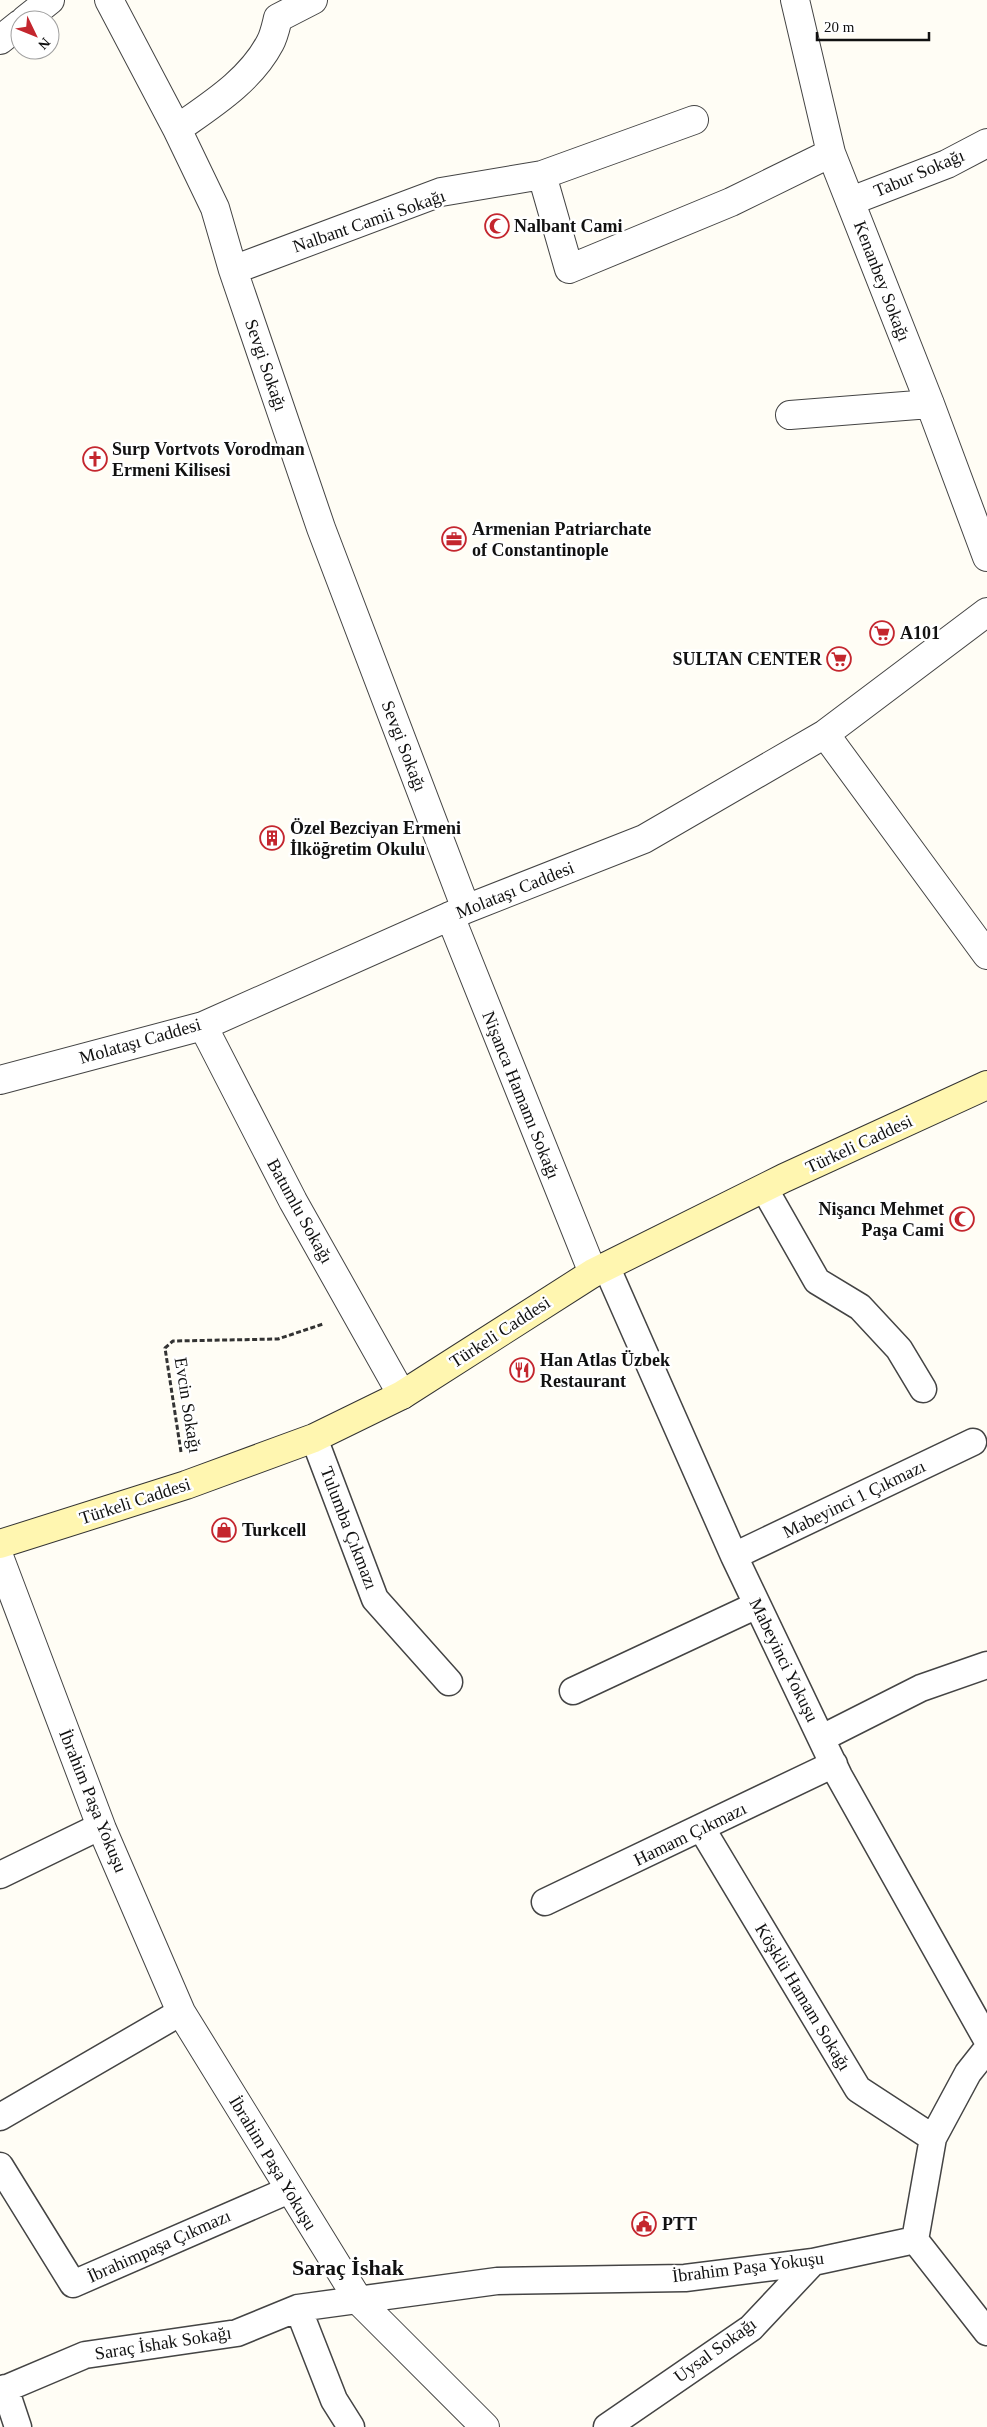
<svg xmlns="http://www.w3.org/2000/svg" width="987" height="2427" font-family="Georgia,serif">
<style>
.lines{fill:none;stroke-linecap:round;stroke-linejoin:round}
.pedestrian-casing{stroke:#444;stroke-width:29}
.minor-casing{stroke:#444;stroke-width:30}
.tertiary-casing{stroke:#444;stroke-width:30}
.secondary-casing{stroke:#333;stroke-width:30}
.path{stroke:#333;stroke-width:3;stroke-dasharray:5 2.5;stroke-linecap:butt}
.pedestrian{stroke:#fff;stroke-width:26}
.minor{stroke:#fff;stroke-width:28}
.tertiary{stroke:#fff;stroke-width:28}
.secondary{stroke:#fff6b0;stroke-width:28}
.labels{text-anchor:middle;stroke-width:5;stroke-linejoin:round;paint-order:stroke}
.street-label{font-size:18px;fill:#111;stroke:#fff}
.poi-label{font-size:18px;font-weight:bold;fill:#111;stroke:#fff;text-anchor:start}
.district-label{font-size:22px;font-weight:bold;fill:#111;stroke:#fff}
</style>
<rect width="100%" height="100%" fill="#fffdf5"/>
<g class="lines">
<g class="pedestrian-casing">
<path id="pedestrian" d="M 764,1188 L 817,1281 L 860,1307 L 899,1349 L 923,1389
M 606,1266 L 734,1556 L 839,1776 L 987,2040
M 314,1438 L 375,1599 L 449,1682
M 734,1556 L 973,1442
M 573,1691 L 757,1605
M 822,1738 L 921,1688 L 987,1665
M 702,1829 L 858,2089 L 933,2138
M 0,1875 L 99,1827 L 102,1829
M 545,1902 L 834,1764
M 0,2117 L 181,2012
M 0,2166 L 73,2284 L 289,2190
M 915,2240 L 933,2138 L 968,2073 L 987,2049
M 915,2240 L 987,2332
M 298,2308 L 334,2400 L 351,2427
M 5,2388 L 18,2427
M 0,2391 L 85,2355 L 237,2333 L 298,2308 L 497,2281 L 685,2278 L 813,2262 L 915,2240
M 607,2427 L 751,2328 L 813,2262"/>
</g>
<g class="minor-casing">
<path id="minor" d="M 109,0 L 177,129 L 215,208 L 233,270 L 321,528 L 466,909
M 795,0 L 831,153 L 930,404 L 987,557
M 25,20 L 50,0
M 0,40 L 20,24
M 177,129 C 211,105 250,81 270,43 C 274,36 276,26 278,18 L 313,0
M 542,175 L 694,120
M 851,201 L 947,164 L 987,143
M 233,270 L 441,192 L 542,175 L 569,269 L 731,202 L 831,153
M 790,415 L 930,404
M 825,734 L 987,955
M 450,916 L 593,1273
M 203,1026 L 293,1201 L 402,1395
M 0,1080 L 203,1026 L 466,909 L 644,839 L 825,734 L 987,612"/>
</g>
<g class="tertiary-casing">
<path id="tertiary" d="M 0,1559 L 102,1829 L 181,2012 L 359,2301 L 485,2427"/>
</g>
<g class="secondary-casing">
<path id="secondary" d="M 0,1544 L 186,1485 L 314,1438 L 402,1395 L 593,1273 L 784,1178 L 987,1085"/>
</g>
<path class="path" d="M 181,1452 L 165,1348 L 173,1341 L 278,1339 L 323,1324"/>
<use href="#pedestrian" class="pedestrian"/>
<use href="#minor" class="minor"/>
<use href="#tertiary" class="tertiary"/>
<use href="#secondary" class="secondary"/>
</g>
<defs>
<g id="mosque-ring" transform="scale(1.25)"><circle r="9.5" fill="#fff" stroke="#c4262e" stroke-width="1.5"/><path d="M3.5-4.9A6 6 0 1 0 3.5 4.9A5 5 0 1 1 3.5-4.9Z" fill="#c4262e"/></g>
<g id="church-ring" transform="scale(1.25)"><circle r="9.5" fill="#fff" stroke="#c4262e" stroke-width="1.5"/><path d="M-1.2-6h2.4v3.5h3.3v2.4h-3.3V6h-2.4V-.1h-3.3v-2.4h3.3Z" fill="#c4262e"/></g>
<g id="office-ring" transform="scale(1.25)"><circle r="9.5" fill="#fff" stroke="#c4262e" stroke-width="1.5"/><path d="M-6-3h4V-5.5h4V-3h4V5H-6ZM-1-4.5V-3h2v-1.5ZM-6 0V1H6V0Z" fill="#c4262e"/></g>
<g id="supermarket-ring" transform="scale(1.25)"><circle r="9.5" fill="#fff" stroke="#c4262e" stroke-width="1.5"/><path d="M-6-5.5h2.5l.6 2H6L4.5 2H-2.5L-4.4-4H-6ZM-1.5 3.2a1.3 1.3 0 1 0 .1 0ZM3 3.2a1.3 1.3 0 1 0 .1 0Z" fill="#c4262e"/></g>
<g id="building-ring" transform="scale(1.25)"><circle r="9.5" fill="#fff" stroke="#c4262e" stroke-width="1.5"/><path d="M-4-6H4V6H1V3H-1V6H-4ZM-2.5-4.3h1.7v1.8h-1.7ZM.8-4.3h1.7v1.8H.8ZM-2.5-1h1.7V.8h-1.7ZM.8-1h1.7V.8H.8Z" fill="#c4262e"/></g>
<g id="restaurant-ring" transform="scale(1.25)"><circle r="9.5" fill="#fff" stroke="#c4262e" stroke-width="1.5"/><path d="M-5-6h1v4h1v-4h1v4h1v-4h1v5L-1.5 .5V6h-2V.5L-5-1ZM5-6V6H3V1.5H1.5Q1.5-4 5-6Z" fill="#c4262e"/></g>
<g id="shop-ring" transform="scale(1.25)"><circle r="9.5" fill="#fff" stroke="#c4262e" stroke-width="1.5"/><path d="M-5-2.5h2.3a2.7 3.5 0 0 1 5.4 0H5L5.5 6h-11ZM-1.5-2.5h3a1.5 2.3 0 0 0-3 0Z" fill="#c4262e"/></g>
<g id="civic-ring" transform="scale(1.25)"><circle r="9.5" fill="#fff" stroke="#c4262e" stroke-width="1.5"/><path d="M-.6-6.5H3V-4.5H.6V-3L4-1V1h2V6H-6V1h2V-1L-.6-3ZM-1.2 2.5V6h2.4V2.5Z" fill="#c4262e"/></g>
</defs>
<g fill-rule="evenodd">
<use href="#mosque-ring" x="497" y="226"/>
<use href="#church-ring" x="95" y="459"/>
<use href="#office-ring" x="454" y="539"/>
<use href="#supermarket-ring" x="882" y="633"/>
<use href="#supermarket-ring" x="839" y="659"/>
<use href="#building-ring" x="272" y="838"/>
<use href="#mosque-ring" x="962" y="1219"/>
<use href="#restaurant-ring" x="522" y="1370"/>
<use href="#shop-ring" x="224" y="1530"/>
<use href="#civic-ring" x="644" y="2224"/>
</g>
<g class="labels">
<g class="street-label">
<text transform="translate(919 173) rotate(-23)" y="6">Tabur Sokağı</text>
<text transform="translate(369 221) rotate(-19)" y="6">Nalbant Camii Sokağı</text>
<text transform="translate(882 281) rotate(69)" y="6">Kenanbey Sokağı</text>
<text transform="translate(266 365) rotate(71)" y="6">Sevgi Sokağı</text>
<text transform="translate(404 746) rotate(69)" y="6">Sevgi Sokağı</text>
<text transform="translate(515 890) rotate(-22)" y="6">Molataşı Caddesi</text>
<text transform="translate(140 1041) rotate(-16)" y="6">Molataşı Caddesi</text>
<text transform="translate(521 1095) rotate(68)" y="6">Nişanca Hamamı Sokağı</text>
<text transform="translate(859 1144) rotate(-25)" y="6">Türkeli Caddesi</text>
<text transform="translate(300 1211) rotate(61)" y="6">Batumlu Sokağı</text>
<text transform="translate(500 1332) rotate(-33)" y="6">Türkeli Caddesi</text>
<text transform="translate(188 1405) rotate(81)" y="6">Evcin Sokağı</text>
<text transform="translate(854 1499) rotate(-26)" y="6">Mabeyinci 1 Çıkmazı</text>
<text transform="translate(135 1501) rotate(-18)" y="6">Türkeli Caddesi</text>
<text transform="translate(349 1528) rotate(69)" y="6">Tulumba Çıkmazı</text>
<text transform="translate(784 1660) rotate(64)" y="6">Mabeyinci Yokuşu</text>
<text transform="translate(93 1801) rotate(68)" y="6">İbrahim Paşa Yokuşu</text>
<text transform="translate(690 1834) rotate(-26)" y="6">Hamam Çıkmazı</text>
<text transform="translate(803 1997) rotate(59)" y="6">Köşklü Hamam Sokağı</text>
<text transform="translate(273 2163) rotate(59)" y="6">İbrahim Paşa Yokuşu</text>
<text transform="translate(159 2246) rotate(-24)" y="6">İbrahimpaşa Çıkmazı</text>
<text transform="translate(748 2267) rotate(-7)" y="6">İbrahim Paşa Yokuşu</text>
<text transform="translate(163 2343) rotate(-9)" y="6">Saraç İshak Sokağı</text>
<text transform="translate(715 2350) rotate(-36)" y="6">Uysal Sokağı</text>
</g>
<g class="poi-label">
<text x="514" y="232">Nalbant Cami</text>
<text x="112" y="455">Surp Vortvots Vorodman<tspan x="112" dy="21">Ermeni Kilisesi</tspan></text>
<text x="472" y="535">Armenian Patriarchate<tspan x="472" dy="21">of Constantinople</tspan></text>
<text x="900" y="639">A101</text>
<text x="822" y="665" text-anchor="end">SULTAN CENTER</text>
<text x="290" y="834">Özel Bezciyan Ermeni<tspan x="290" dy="21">İlköğretim Okulu</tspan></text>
<text x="944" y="1215" text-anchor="end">Nişancı Mehmet<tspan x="944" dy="21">Paşa Cami</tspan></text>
<text x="540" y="1366">Han Atlas Üzbek<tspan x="540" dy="21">Restaurant</tspan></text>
<text x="242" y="1536">Turkcell</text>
<text x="662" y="2230">PTT</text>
</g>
<g class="district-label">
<text x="348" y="2275">Saraç İshak</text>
</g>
</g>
<g transform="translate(35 35) rotate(133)"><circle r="24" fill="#ffffff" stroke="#a0a0a0"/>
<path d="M0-4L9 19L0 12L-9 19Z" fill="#c4262e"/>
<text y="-8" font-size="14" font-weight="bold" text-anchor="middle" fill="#111111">N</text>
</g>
<path d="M817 32v8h112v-8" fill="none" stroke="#111111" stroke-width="2.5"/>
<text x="824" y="32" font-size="15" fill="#111111" stroke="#ffffff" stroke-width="4" paint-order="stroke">20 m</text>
</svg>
